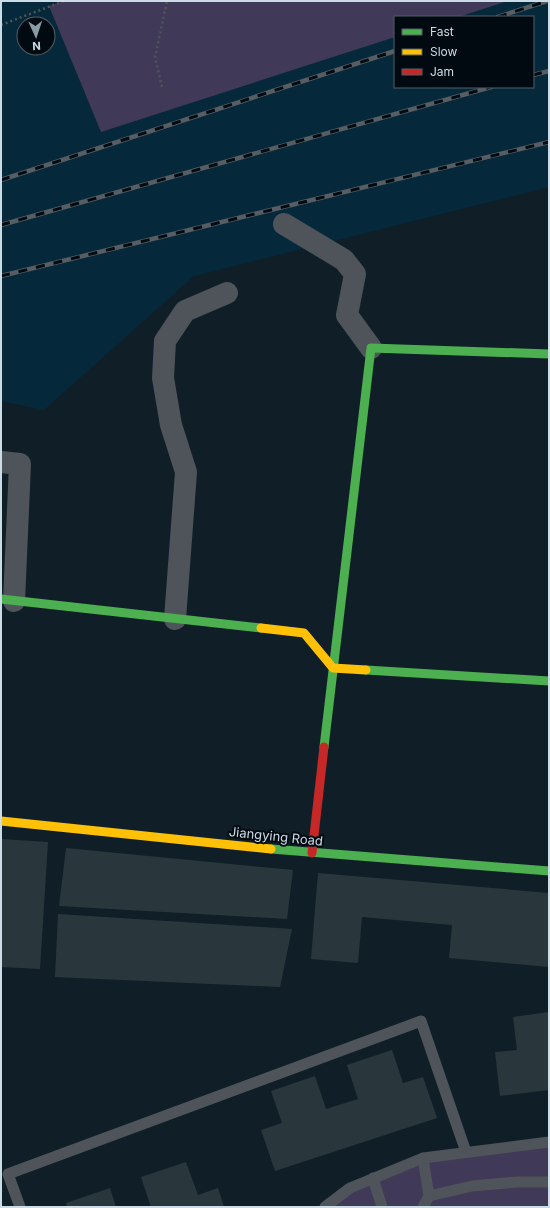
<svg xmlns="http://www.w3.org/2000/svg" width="550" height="1208" font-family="Inter,sans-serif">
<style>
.built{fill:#05293a;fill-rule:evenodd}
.green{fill:#403957}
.building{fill:#29373d}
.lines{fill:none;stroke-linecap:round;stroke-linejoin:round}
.path{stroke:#4e565c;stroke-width:2.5;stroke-dasharray:2 3;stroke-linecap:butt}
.lane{stroke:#4f545a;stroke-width:11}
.street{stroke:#4f545a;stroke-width:22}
.fast{stroke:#4caf50;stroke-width:9}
.slow{stroke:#ffc107;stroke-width:9}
.jam{stroke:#c62828;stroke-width:9}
.rail-casing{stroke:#565d63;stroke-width:4.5}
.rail{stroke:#020a11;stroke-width:3;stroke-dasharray:9;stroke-linecap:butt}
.labels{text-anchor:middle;stroke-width:4;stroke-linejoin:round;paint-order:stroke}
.street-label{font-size:13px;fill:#ccdce6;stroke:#020a11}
</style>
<rect width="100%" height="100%" fill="#101f27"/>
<path class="built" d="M 1,1 L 549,1 L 549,187 L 194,276 L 44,410 L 1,401 ZM 395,17 L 533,17 L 533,87 L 395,87 ZM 24,24 L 48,24 L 48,48 L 24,48 Z"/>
<path class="green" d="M 64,1 L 508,1 L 458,17 L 395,17 L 395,37 L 101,132 L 49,6 Z
M 549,1142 L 549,1207 L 325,1207 L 350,1188 L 423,1158 Z"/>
<path class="building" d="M 1,839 L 48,842 L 40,969 L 1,967 Z
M 66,848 L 293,870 L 287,919 L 59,906 Z
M 318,873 L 549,893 L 549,967 L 449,958 L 452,925 L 362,917 L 358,963 L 311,959 Z
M 58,914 L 292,929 L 280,987 L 55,977 Z
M 549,1012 L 549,1090 L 500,1096 L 495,1052 L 517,1050 L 513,1017 Z
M 392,1050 L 403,1083 L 423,1077 L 437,1118 L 275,1171 L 261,1130 L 282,1123 L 271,1091 L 315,1076 L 326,1109 L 358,1099 L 347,1065 Z
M 186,1162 L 198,1195 L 218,1188 L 224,1207 L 151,1207 L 141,1177 Z
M 110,1188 L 116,1207 L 67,1207 L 66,1203 Z"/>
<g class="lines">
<path class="path" d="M 1,25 L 64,1
M 162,87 L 155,57 L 167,1"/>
<path class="lane" d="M 373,1178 L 382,1207
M 429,1196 L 472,1186 L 517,1182 L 549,1182
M 20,1207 L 8,1174 L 421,1021 L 466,1152
M 325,1207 L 350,1188 L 423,1158 L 549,1142
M 423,1207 L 429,1196 L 423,1158"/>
<path class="street" d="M 284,224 L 344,260 L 355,274 L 347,315 L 371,348
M 1,462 L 20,464 L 14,601
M 175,619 L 186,472 L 171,425 L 163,378 L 165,341 L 185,311 L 227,293"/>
<path class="fast" d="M 1,599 L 261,628
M 366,670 L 549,681
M 324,747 L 371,348 L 549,354
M 271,849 L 549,871"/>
<path class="slow" d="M 261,628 L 304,633 L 333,668 L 366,670
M 1,821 L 271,849"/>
<path class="jam" d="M 312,853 L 324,747"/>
<g class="rail-casing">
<path id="rail" d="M 498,17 L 547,1
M 533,75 L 549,71
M 1,180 L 395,51
M 1,225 L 491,87
M 1,276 L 549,142"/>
</g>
<use href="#rail" class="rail"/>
</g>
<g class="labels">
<g class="street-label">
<text transform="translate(276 836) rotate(6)" y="5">Jiangying Road</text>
</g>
</g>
<rect width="550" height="1208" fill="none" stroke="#ccdce6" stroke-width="4"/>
<rect x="394" y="16" width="140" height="72" fill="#020a11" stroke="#535e66"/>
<rect x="402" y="29" width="20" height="6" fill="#4caf50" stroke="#535e66"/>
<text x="430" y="36" font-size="12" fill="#ccdce6">Fast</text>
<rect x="402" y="49" width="20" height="6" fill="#ffc107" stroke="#535e66"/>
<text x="430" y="56" font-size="12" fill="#ccdce6">Slow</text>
<rect x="402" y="69" width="20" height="6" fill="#c62828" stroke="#535e66"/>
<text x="430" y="76" font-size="12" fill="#ccdce6">Jam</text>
<g transform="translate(36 36) rotate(177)"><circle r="19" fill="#020a11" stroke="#535e66"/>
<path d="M0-3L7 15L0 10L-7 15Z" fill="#8a9aa3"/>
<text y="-6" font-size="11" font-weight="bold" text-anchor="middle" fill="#ccdce6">N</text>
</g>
</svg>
